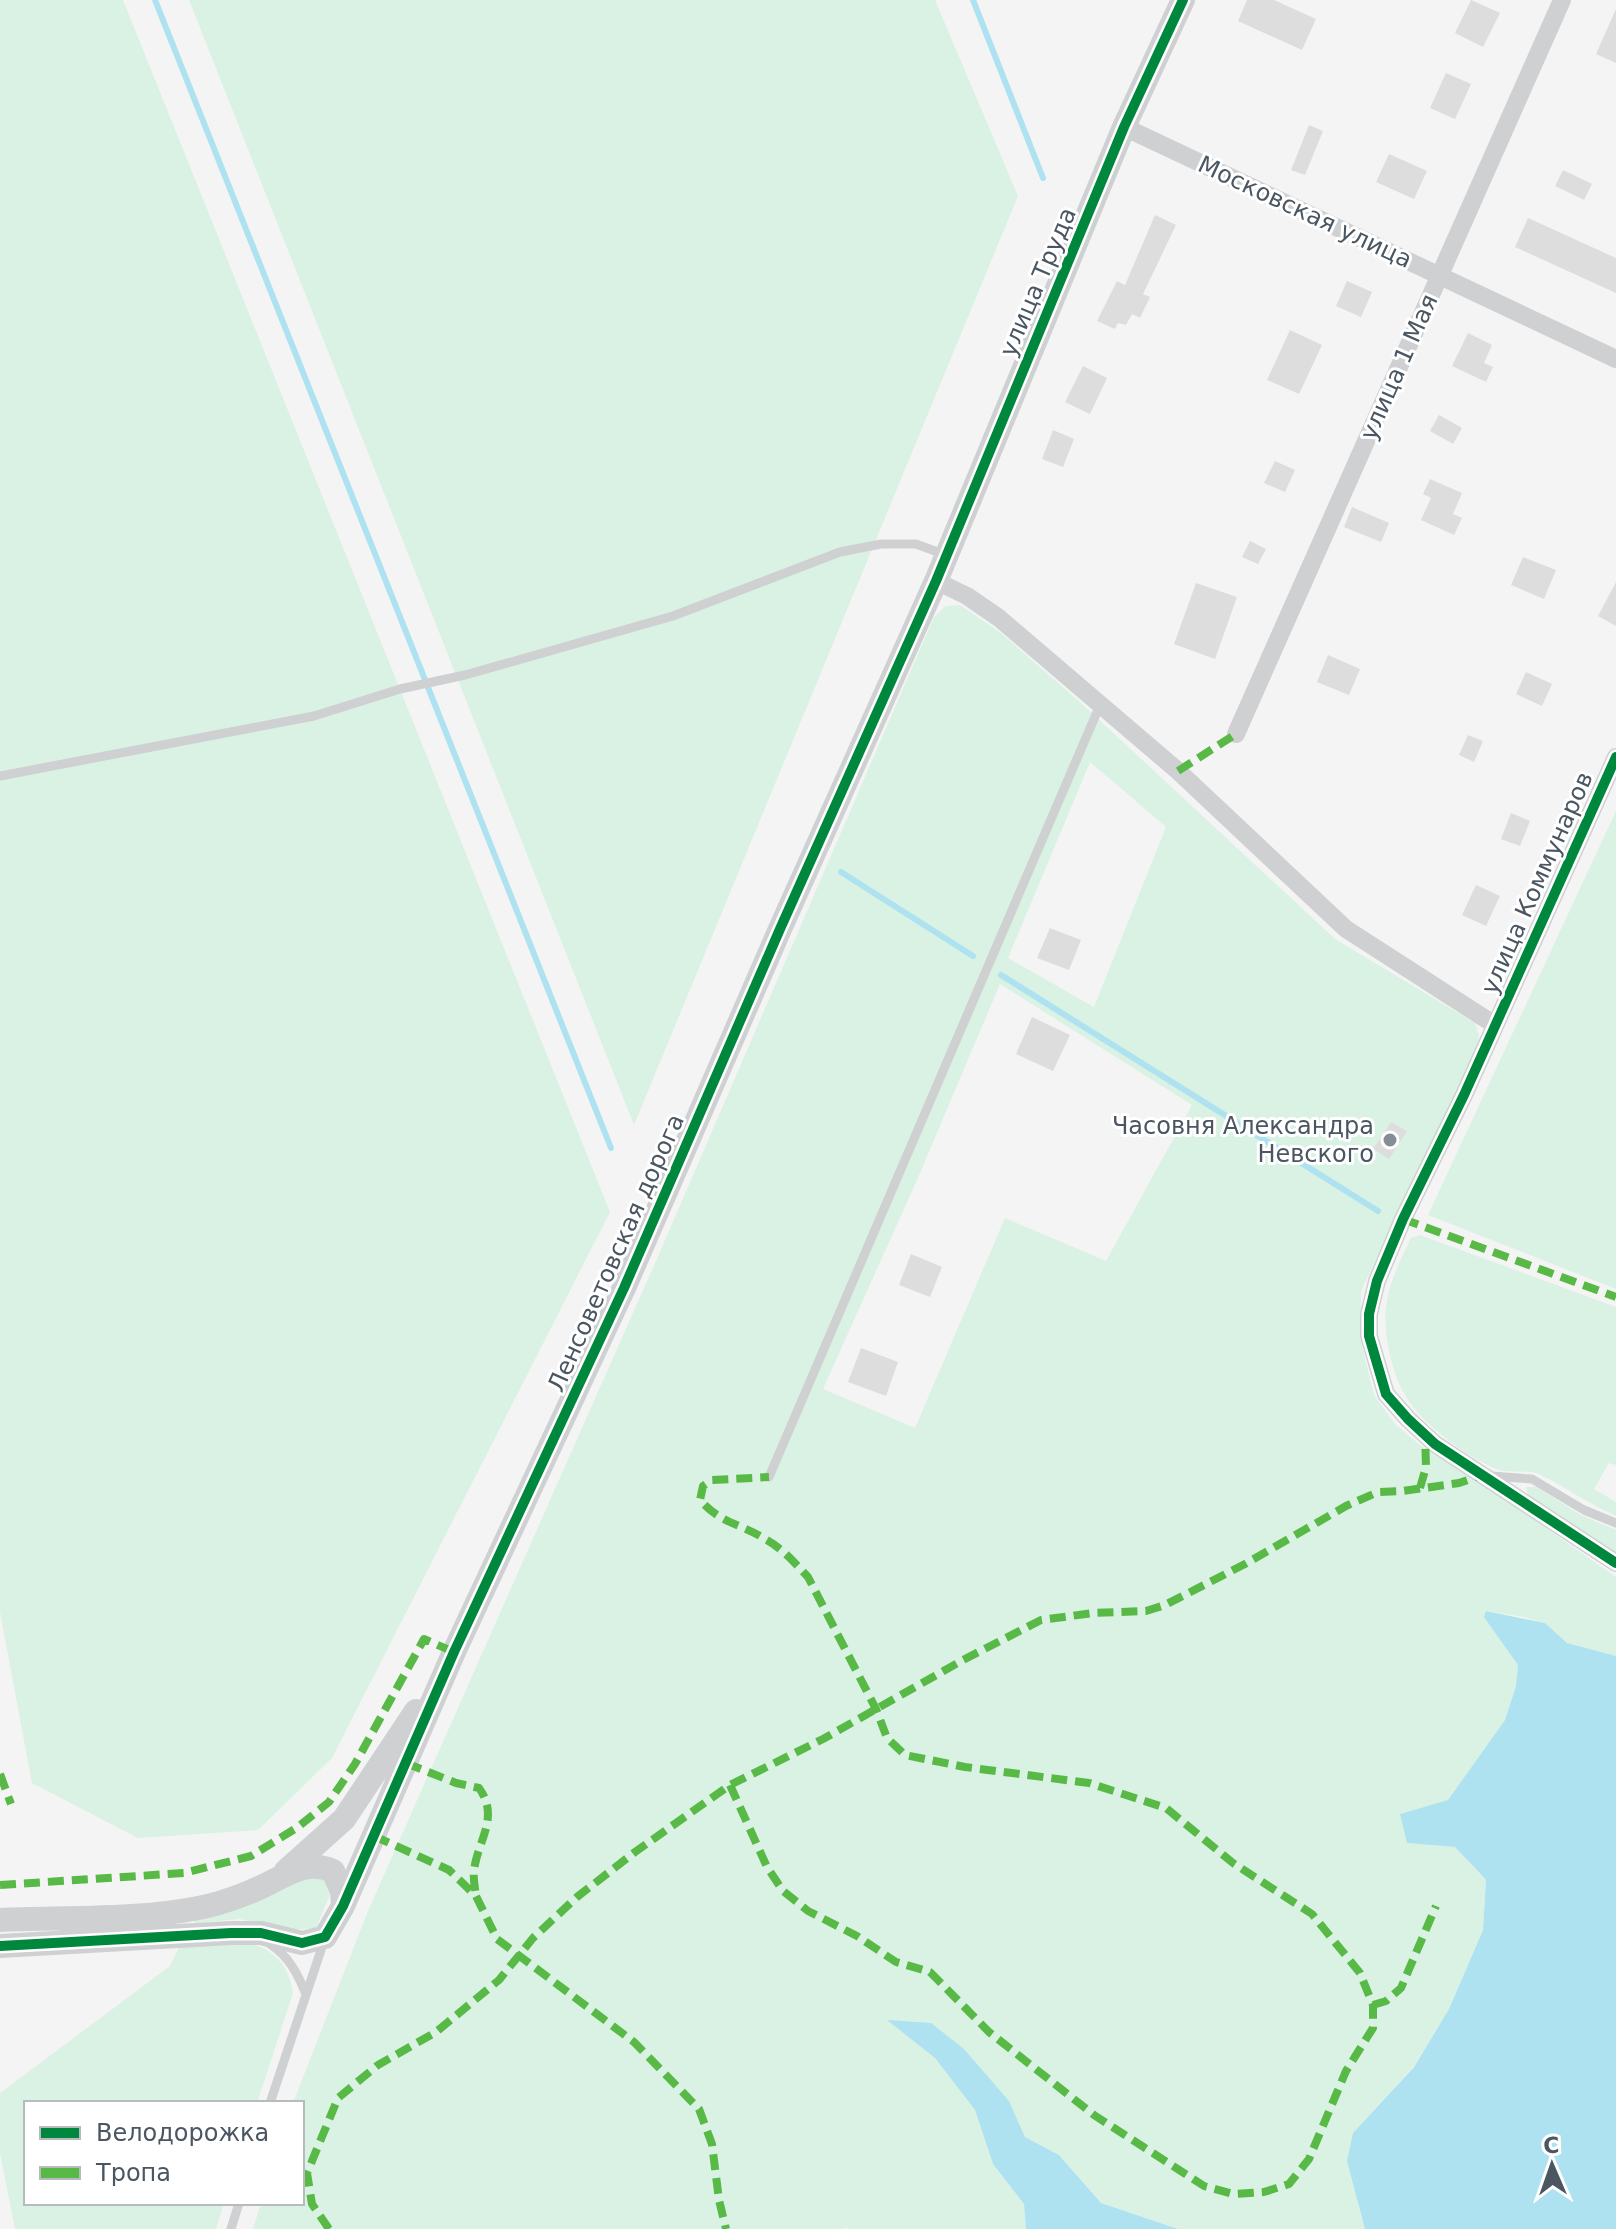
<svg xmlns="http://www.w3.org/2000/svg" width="1616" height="2229" font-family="'DejaVu Sans',sans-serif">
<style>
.green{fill:#d9f2e3;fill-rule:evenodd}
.water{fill:#aee2f0}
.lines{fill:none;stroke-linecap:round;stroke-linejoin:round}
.stream{stroke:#aee2f0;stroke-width:6}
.building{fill:#ddddde}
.service{stroke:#ced0d2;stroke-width:9}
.minor{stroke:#ced0d2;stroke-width:18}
.tertiary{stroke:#ced0d2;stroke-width:24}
.quiet{stroke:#58b947;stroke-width:8;stroke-dasharray:16 8;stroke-linecap:butt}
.cycleway-casing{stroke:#fff;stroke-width:15}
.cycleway{stroke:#00873e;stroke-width:10}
.poi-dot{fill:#868d94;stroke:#fff;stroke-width:3}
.labels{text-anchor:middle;stroke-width:6;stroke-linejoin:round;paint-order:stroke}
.street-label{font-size:24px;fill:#4a5661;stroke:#fff}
.poi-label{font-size:24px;fill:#4a5661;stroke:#fff;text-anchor:end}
</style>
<rect width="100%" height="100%" fill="#f4f4f4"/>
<path class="green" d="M 0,0 L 123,0 L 610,1212 L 332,1758 L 258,1830 L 138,1838 L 32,1783 L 0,1612 Z
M 189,0 L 935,0 L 1018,196 L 634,1125 Z
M 960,605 L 1001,633 L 1082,704 L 1335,939 L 1475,1023 L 1479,1036 L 1477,1049 L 1361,1291 L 1360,1338 L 1374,1395 L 1396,1425 L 1425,1449 L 1481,1483 L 1616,1577 L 1616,1656 L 1567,1643 L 1545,1623 L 1524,1617 L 1486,1611 L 1518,1665 L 1516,1686 L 1505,1720 L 1448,1800 L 1401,1814 L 1407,1843 L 1455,1847 L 1486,1881 L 1483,1930 L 1449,2009 L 1414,2066 L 1353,2133 L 1359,2208 L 1365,2229 L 1178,2229 L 1101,2203 L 1059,2155 L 1025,2137 L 1009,2101 L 888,2020 L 935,2058 L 975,2110 L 993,2164 L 1024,2204 L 1026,2229 L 850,2229 L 844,2227 L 845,2229 L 253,2229 L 261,2203 L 302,2203 L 302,2103 L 293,2103 L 368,1911 L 656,1261 L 934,617 L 946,606 ZM 1090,762 L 1166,827 L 1094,1007 L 1008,958 ZM 1000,984 L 1192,1105 L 1106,1261 L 1005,1218 L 915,1428 L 823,1389 L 917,1180 Z
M 1616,811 L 1616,1289 L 1428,1215 Z
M 1420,1235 L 1616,1307 L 1616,1465 L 1609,1463 L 1594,1489 L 1616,1502 L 1616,1516 C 1589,1504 1567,1488 1541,1475 C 1527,1468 1508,1475 1494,1468 C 1464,1455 1421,1423 1405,1395 C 1392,1374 1383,1332 1386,1307 C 1389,1283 1400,1260 1411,1238 Z
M 1526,1487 L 1536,1487 L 1581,1515 L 1616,1530 L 1616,1553 L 1528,1496 Z
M 321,1872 L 331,1892 L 316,1928 L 287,1930 L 240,1919 L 195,1923 L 194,1918 Z
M 245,1941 C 273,1950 288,1962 293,1993 L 257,2103 L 26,2103 L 26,2203 L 224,2203 L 216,2229 L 15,2229 L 0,2153 L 0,2093 L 170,1966 L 180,1945 Z"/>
<path class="water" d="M 1486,1611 L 1545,1623 L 1567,1643 L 1616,1656 L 1616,2229 L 1365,2229 L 1347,2161 L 1353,2133 L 1414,2067 L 1449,2009 L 1483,1930 L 1486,1880 L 1455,1847 L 1407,1843 L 1400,1814 L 1448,1800 L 1505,1720 L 1516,1686 L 1518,1665 L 1484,1617 Z
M 887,2020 L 931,2023 L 964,2049 L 1009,2101 L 1025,2137 L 1059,2155 L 1101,2203 L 1178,2229 L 1026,2229 L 1024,2204 L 993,2164 L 975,2110 L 935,2058 Z"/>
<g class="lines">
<path class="stream" d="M 155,0 L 611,1148
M 973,0 L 1043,178
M 841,872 L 973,956
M 1001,975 L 1378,1211"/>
</g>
<path class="building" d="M 1247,0 L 1274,0 L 1316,19 L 1302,50 L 1238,21 Z
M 1471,0 L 1500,13 L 1483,47 L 1455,33 Z
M 1616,9 L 1616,63 L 1596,54 Z
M 1446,73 L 1471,84 L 1455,119 L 1430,108 Z
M 1309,125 L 1323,131 L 1305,175 L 1291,170 Z
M 1389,154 L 1427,171 L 1414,199 L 1376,182 Z
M 1563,170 L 1592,184 L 1584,200 L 1555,186 Z
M 1155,215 L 1176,225 L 1143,294 L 1150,297 L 1140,318 L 1132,314 L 1126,325 L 1118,323 L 1115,329 L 1097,321 L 1117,281 L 1125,285 Z
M 1528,218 L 1616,258 L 1616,293 L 1515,247 Z
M 1347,281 L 1372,292 L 1361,317 L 1336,306 Z
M 1290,330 L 1322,345 L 1299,394 L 1267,380 Z
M 1468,333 L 1492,345 L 1484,363 L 1493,367 L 1486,382 L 1452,366 Z
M 1083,366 L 1107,378 L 1090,414 L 1065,402 Z
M 1439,415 L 1462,428 L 1453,444 L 1430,431 Z
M 1053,430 L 1074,439 L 1063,467 L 1042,459 Z
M 1275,461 L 1295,470 L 1285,492 L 1264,483 Z
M 1430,479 L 1462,493 L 1453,514 L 1462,518 L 1454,535 L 1421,520 L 1431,498 L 1423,494 Z
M 1352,507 L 1389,523 L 1381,542 L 1344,527 Z
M 1250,541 L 1266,549 L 1258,564 L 1242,557 Z
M 1523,557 L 1556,570 L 1544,599 L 1511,585 Z
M 1616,582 L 1616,626 L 1598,616 Z
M 1196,583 L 1237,597 L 1215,659 L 1174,644 Z
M 1328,655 L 1360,669 L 1349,695 L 1317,682 Z
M 1526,672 L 1552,684 L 1542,706 L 1516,694 Z
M 1468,735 L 1483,741 L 1474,762 L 1459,755 Z
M 1511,813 L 1530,821 L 1520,846 L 1501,839 Z
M 1476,885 L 1500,896 L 1486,926 L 1462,915 Z
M 1050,928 L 1081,940 L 1069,970 L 1037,958 Z
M 1032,1017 L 1070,1035 L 1053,1071 L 1016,1054 Z
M 1391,1122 L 1407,1131 L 1389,1159 L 1373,1149 Z
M 911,1254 L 942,1267 L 930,1297 L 899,1285 Z
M 861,1348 L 898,1362 L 886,1396 L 848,1382 Z"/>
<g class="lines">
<path class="service" d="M 0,776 L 314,716 L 400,689 L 465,675 L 673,616 L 840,552 L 881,544 L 916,544 L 935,551
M 1491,1476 L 1532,1479 L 1584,1510 L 1616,1523
M 769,1477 L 1100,705
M 270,1944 C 288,1956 297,1972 305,1992
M 270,2103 L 324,1941
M 231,2229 L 239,2203"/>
<path class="minor" d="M 1124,127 L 1616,359
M 936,581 L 967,596 L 999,618 L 1178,771 L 1346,929 L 1495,1025
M 1236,734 L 1562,0
M 1616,757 L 1464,1095 L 1403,1219 L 1377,1281 L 1369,1314 L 1369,1336 L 1386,1394 L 1408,1419 L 1435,1444 L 1616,1563"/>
<path class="tertiary" d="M 286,1871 L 344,1819 L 416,1711
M 0,1920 C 66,1917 156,1921 219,1903 C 233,1899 246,1894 259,1888 C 284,1877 306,1858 333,1871 L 342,1891 L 343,1906
M 0,1946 L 231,1933 L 261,1933 L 302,1943 L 325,1937 L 343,1906 L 454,1652 L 624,1288 L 780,929 L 936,581 L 1124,127 L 1183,0"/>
<path class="quiet" d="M 1178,771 L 1236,734
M 1403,1219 L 1616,1297
M 1420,1488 L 1426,1467 L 1425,1434
M 406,1763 L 456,1783 L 479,1788 C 500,1817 478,1840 474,1870 C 473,1878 475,1888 476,1896
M 0,1774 L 11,1804
M 730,1785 L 767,1867 L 783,1891 L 808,1911 L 857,1936 L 896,1962 L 930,1972 L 989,2032 L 1094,2115 L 1204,2186 L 1233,2194 L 1264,2192 L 1289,2184 L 1309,2159 L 1346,2071 L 1373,2028 L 1373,2005 L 1360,1973 L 1312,1914 L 1233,1863 L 1166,1808 L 1089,1783 L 965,1767 L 905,1755 L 887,1738 L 876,1709 L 808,1577 C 795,1563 782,1548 765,1539 C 740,1523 721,1524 700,1500 L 703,1486 L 712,1480 L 769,1477
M 374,1836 L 449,1870 L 476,1896 L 497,1939 L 634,2042 L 699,2109 L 712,2144 L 719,2200 L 726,2229
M 0,1885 L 184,1873 L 251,1856 L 298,1827 L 329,1802 L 355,1764 L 424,1639 L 454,1652
M 1373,2005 L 1386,2001 L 1401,1988 L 1436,1906
M 329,2229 L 312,2204 L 307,2173 L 338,2098 L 378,2065 L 436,2032 L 499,1980 L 533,1938 L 577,1897 L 635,1852 L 730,1785 L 823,1739 L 963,1660 L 1041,1620 L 1093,1613 L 1146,1611 L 1165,1605 L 1245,1564 L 1346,1506 L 1378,1492 L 1403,1491 L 1459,1483 L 1482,1475"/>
<g class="cycleway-casing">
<path id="cycleway" d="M 1616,757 L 1464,1095 L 1403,1219 L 1377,1281 L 1369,1314 L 1369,1336 L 1386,1394 L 1408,1419 L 1435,1444 L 1616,1563
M 0,1946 L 231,1933 L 261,1933 L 302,1943 L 325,1937 L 343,1906 L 454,1652 L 624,1288 L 780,929 L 936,581 L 1124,127 L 1183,0"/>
</g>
<use href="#cycleway" class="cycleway"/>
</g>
<circle class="poi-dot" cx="1390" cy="1140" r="8"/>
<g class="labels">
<g class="street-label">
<text transform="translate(1305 212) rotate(25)" y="8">Московская улица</text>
<text transform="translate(1038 282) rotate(-67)" y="8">улица Труда</text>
<text transform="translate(1399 367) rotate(-66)" y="8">улица 1 Мая</text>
<text transform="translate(1537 883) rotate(-66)" y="8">улица Коммунаров</text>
<text transform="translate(616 1253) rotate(-66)" y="8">Ленсоветовская дорога</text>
</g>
<g class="poi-label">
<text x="1374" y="1134">Часовня Александра<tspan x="1374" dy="28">Невского</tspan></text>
</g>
</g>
<rect x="24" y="2101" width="280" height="104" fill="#ffffff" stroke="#b7bbc0" stroke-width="2"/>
<rect x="40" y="2127" width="40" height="12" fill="#00873e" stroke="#b7bbc0" stroke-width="2"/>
<text x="96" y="2141" font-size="24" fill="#4a5661">Велодорожка</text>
<rect x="40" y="2167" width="40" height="12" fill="#58b947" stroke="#b7bbc0" stroke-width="2"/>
<text x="96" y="2181" font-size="24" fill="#4a5661">Тропа</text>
<g transform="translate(1552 2165) rotate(358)" stroke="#ffffff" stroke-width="6" paint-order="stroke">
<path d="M0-6L14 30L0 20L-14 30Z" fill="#4a5661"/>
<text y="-12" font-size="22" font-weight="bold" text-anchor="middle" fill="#4a5661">С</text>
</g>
</svg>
